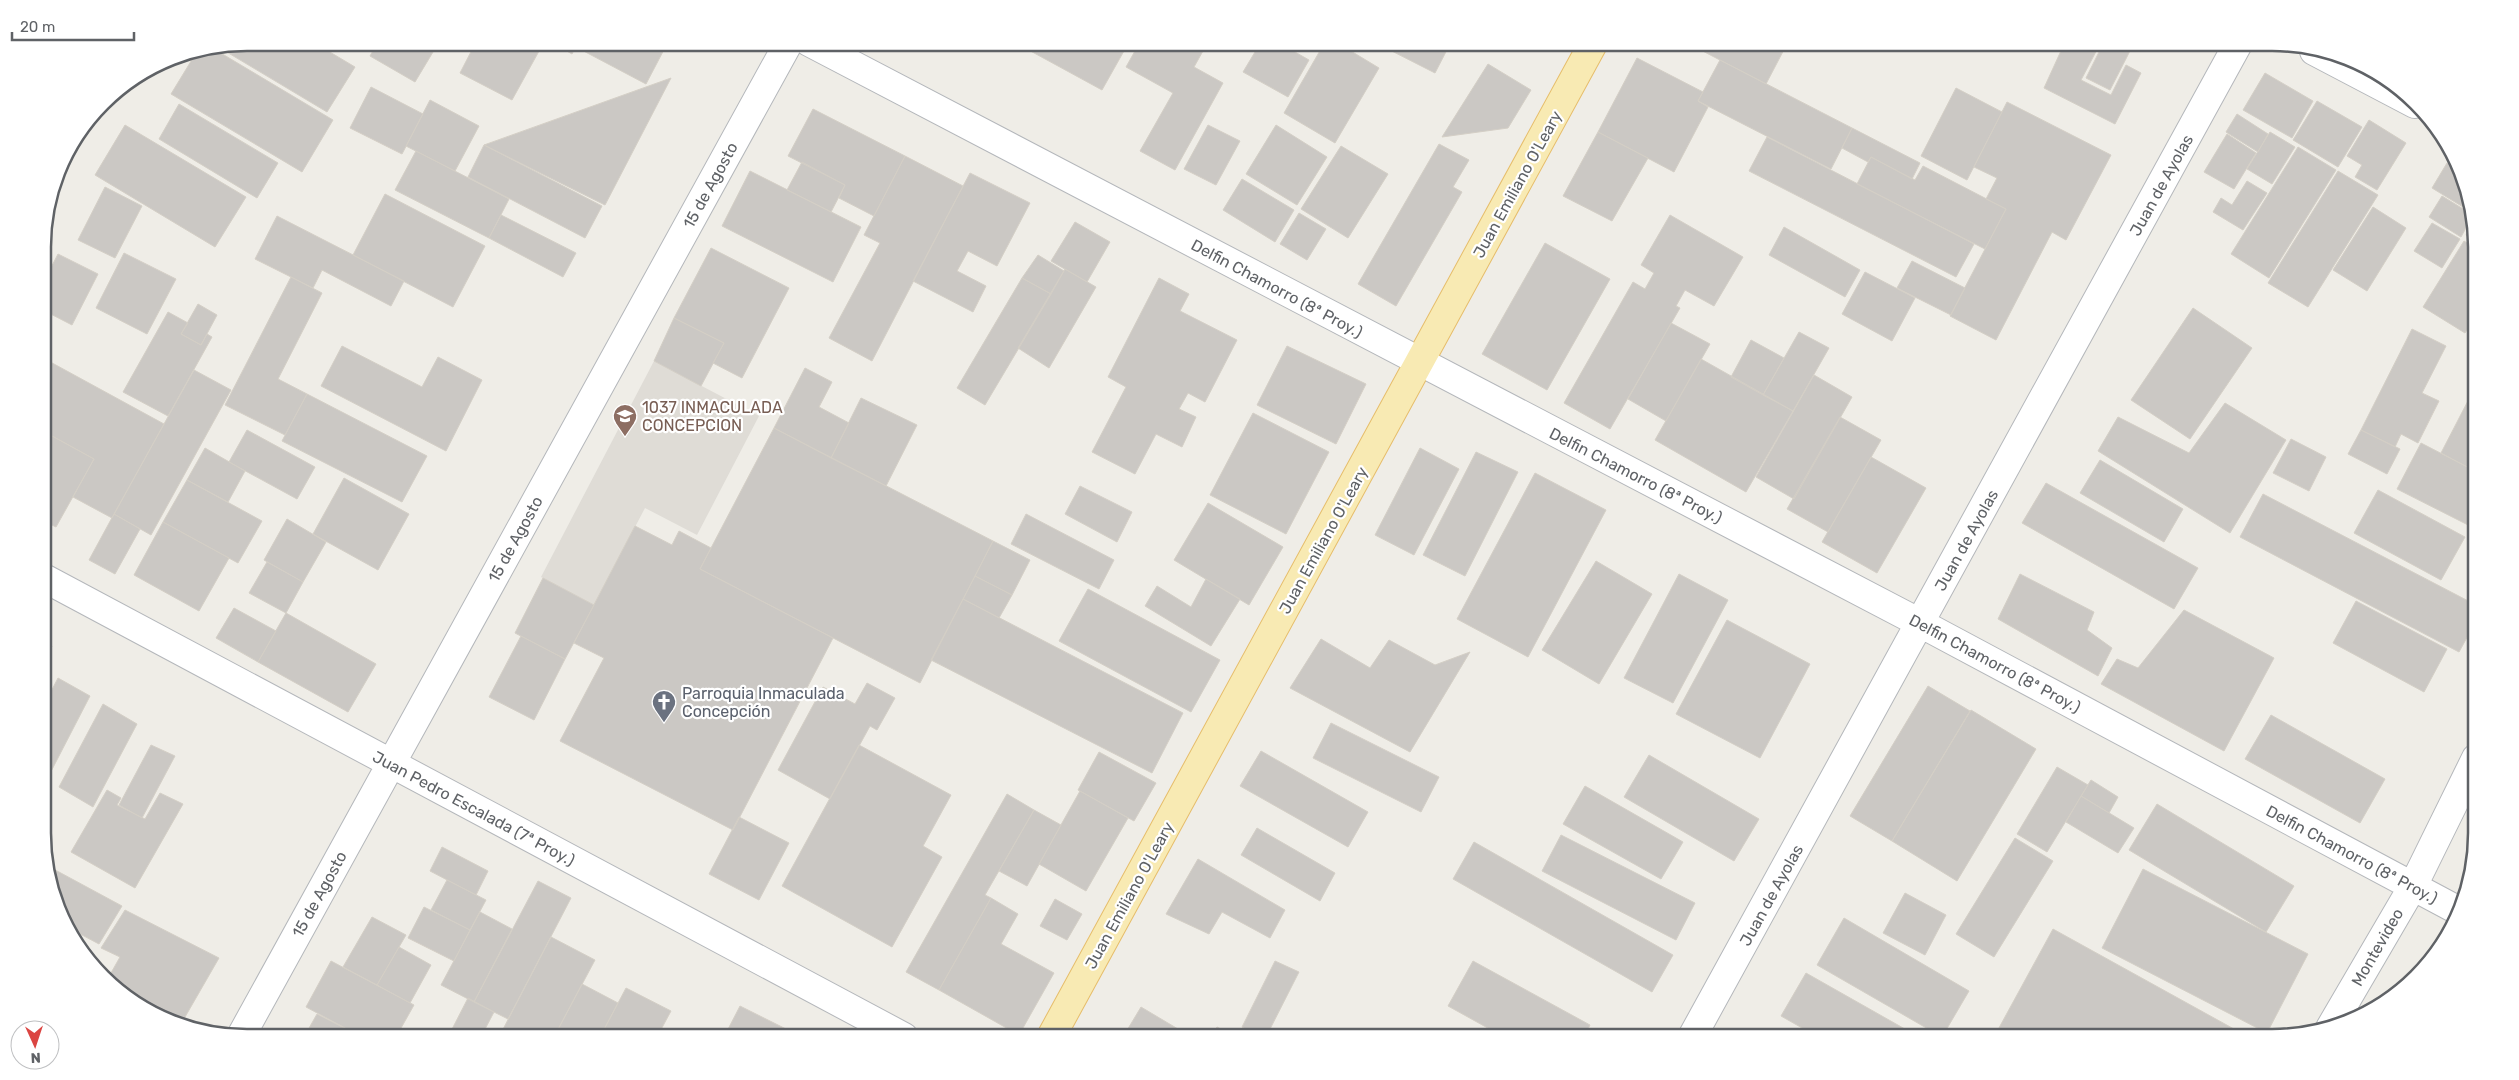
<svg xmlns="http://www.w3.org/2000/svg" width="2519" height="1080" font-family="Rubik,sans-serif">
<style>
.education{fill:#dfdcd6}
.building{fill:#cbc8c4;stroke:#d4cfc6}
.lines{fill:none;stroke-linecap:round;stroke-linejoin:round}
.minor-casing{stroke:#b4b7bb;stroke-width:30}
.primary-casing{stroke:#e6bd6a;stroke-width:30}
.minor{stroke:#fff;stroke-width:28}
.primary{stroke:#f8eab3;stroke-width:28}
.labels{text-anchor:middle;stroke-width:4.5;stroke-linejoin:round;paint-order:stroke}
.street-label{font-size:16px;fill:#5f6266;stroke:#fff}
.education-label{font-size:16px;fill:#785e54;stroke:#fff;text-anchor:start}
.worship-label{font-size:16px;fill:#5b616d;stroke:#fff;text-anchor:start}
.rim{fill:none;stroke:#5f6266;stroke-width:2.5}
</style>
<rect width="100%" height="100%" fill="#efede7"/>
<path class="education" d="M 654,361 L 759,416 L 697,535 L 645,508 L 594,605 L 541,577 Z"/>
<path class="building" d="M 247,42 L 313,42 L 355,67 L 327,112 L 220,48 Z
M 378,42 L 439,42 L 415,82 L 370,56 Z
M 476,42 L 544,42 L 512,100 L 460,73 Z
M 551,42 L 578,42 L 572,54 Z
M 578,42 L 668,42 L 646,84 L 576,47 Z
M 1028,42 L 1129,42 L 1102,90 L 1025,48 Z
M 1140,42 L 1208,42 L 1194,67 L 1223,83 L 1175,170 L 1140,151 L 1173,93 L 1126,67 Z
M 1261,42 L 1291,42 L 1288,48 L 1309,60 L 1288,97 L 1243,72 Z
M 1325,42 L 1336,42 L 1379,68 L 1335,143 L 1284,113 Z
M 1378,42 L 1446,42 L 1450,44 L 1435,73 L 1378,44 Z
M 1697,42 L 1788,42 L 1766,84 L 1695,47 Z
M 2065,42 L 2101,42 L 2081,80 L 2111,95 L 2126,65 L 2141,73 L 2115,124 L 2044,88 Z
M 2104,42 L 2134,43 L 2110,90 L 2086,78 Z
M 214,49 L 333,120 L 302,172 L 171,94 L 196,53 Z
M 1637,58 L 1703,92 L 1698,101 L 1708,107 L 1674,172 L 1598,132 Z
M 1720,60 L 1852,128 L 1831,169 L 1698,101 Z
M 1488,64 L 1531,90 L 1508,128 L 1442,137 Z
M 2265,73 L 2313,101 L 2292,138 L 2243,110 Z
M 671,78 L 605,205 L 484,145 Z
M 371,87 L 423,114 L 402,154 L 350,128 Z
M 1956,88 L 2002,112 L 1967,180 L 1921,156 Z
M 430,100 L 479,126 L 455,171 L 406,146 Z
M 2317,101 L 2362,127 L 2338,167 L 2293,140 Z
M 2007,102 L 2111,155 L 2066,240 L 2052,232 L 1996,340 L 1950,316 L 2006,209 L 1986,199 L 1997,178 L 1974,167 Z
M 179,104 L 278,163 L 257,198 L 159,139 Z
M 813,109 L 905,156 L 874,216 L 839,198 L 845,185 L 788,156 Z
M 2237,114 L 2268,134 L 2258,152 L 2226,132 Z
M 2369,120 L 2406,143 L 2377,190 L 2355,177 L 2362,165 L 2347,156 Z
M 125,125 L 246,197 L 215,247 L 95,175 Z
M 1208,125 L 1240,141 L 1216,185 L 1184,169 Z
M 1276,125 L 1327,157 L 1297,205 L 1246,174 Z
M 1852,128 L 1920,163 L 1912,179 L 1871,157 L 1868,162 L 1842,148 Z
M 1598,132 L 1648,158 L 1612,221 L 1563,196 Z
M 2270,132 L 2295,147 L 2272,184 L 2247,169 Z
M 2227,134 L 2256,153 L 2234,189 L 2204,172 Z
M 1767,137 L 1974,244 L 1956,277 L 1749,171 Z
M 1439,144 L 1469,160 L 1453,187 L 1462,192 L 1396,306 L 1358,284 Z
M 484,145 L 602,206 L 585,238 L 468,177 Z
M 1341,146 L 1388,174 L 1348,238 L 1301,209 Z
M 2298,147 L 2336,170 L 2269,278 L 2231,254 Z
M 416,151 L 509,199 L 489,238 L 395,190 Z
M 905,156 L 963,186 L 872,361 L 829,338 L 880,243 L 864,235 Z
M 1871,157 L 1915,180 L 1923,166 L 2006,209 L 1985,249 L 1857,184 Z
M 802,162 L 845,185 L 831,212 L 787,190 Z
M 2447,163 L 2462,172 L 2473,213 L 2432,188 Z
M 750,171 L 861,227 L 833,282 L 722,226 Z
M 2338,171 L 2378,195 L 2308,307 L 2268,283 Z
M 970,173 L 1030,203 L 997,266 L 968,251 L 957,271 L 986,286 L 973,312 L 913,281 Z
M 1242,179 L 1294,210 L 1275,242 L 1223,210 Z
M 2247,181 L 2267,193 L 2243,230 L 2213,212 L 2221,198 L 2232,205 Z
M 105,187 L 142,206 L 115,258 L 78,240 Z
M 385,194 L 485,246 L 453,307 L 353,255 Z
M 2442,196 L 2473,215 L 2461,237 L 2429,217 Z
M 2373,207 L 2406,228 L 2367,291 L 2333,270 Z
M 1299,213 L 1326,229 L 1307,260 L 1280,244 Z
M 501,215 L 576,253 L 563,277 L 489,238 Z
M 1670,215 L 1743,257 L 1714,306 L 1685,290 L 1676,306 L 1680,308 L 1610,429 L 1564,403 L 1633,282 L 1645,289 L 1654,273 L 1641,265 Z
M 277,216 L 404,281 L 391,306 L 322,270 L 313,288 L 255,259 Z
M 1075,222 L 1110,242 L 1087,282 L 1051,261 Z
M 2475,222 L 2475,240 L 2466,235 Z
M 2432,223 L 2460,239 L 2442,268 L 2414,251 Z
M 1784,227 L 1860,270 L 1845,297 L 1769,255 Z
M 2464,241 L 2475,248 L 2475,317 L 2465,333 L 2423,307 Z
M 1545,243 L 1610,279 L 1547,390 L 1482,354 Z
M 711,248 L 789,288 L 742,378 L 713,363 L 724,343 L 674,318 Z
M 124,253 L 176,279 L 147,334 L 96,308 Z
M 58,254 L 98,274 L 72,325 L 43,310 L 43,283 Z
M 1038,255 L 1064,271 L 1051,294 L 1022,278 Z
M 1912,261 L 1965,288 L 1951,315 L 1897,288 Z
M 1065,269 L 1096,287 L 1049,368 L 1018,348 Z
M 1865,272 L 1915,298 L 1892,341 L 1842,314 Z
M 291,277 L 322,293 L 278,379 L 307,394 L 285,435 L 225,405 Z
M 1022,278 L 1051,294 L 985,405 L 957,388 Z
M 1159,278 L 1189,294 L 1180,311 L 1237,340 L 1205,402 L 1188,393 L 1179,409 L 1196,417 L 1182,447 L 1156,434 L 1135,474 L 1092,452 L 1126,387 L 1108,377 Z
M 198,304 L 217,315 L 201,345 L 181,334 Z
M 2193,308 L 2252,348 L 2190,439 L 2131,400 Z
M 168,312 L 188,323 L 181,334 L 201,345 L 207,334 L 212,337 L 168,416 L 123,392 Z
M 674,318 L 724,343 L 701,386 L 654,361 Z
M 1671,323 L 1710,344 L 1666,421 L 1628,399 Z
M 2412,329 L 2446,346 L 2422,393 L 2439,401 L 2418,443 L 2401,434 L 2395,447 L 2361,430 Z
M 1799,332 L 1829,348 L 1793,411 L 1763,395 Z
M 1751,340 L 1784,358 L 1763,395 L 1731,377 Z
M 342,346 L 422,387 L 438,357 L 482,380 L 446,451 L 321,386 Z
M 1287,346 L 1366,384 L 1336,444 L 1257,405 Z
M 43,358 L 164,424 L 112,518 L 73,497 L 94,459 L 43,431 Z
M 1701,359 L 1793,411 L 1746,492 L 1655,440 Z
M 805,368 L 832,382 L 819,407 L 849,423 L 831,458 L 774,428 Z
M 194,370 L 231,390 L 151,535 L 114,514 Z
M 1814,375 L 1852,397 L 1794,499 L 1756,477 Z
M 2475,382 L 2475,397 L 2469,394 Z
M 307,394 L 427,456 L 402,502 L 282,441 Z
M 2471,395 L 2475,397 L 2475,471 L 2441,453 Z
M 861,398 L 917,425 L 886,486 L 831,458 Z
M 2225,403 L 2286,440 L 2230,533 L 2098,451 L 2118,417 L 2189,453 Z
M 1253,413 L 1329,452 L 1286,534 L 1210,495 Z
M 1840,417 L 1881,440 L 1828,532 L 1787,509 Z
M 774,428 L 993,541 L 920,683 L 700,569 Z
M 247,430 L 315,467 L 297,499 L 229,462 Z
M 2361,430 L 2400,449 L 2387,474 L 2348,454 Z
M 43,431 L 94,459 L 56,527 L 44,521 Z
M 2291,439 L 2326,457 L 2309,491 L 2273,473 Z
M 2421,443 L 2475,471 L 2476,529 L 2397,489 Z
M 205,448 L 245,471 L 228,502 L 187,480 Z
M 1420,448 L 1459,469 L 1414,555 L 1375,535 Z
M 1476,452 L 1518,472 L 1465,576 L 1423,555 Z
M 1871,457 L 1926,488 L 1877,573 L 1822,542 Z
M 2100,460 L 2183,509 L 2164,542 L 2080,493 Z
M 1535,473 L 1606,510 L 1528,657 L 1457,619 Z
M 344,478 L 409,514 L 378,570 L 313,534 Z
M 187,480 L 262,521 L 238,563 L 163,522 Z
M 2046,483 L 2198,568 L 2174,609 L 2022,523 Z
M 1080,486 L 1132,512 L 1117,542 L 1065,514 Z
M 2378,490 L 2465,537 L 2441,580 L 2354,533 Z
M 2263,494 L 2476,605 L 2476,621 L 2459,652 L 2240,537 Z
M 1208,503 L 1283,547 L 1249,605 L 1174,560 Z
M 114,514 L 140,529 L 115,574 L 89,560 Z
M 1026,514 L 1114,560 L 1099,589 L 1011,544 Z
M 287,519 L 326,542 L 303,582 L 264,560 Z
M 163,522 L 229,558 L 199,611 L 134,575 Z
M 635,526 L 672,545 L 679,531 L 711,548 L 700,569 L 833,638 L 733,830 L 560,741 L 604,658 L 574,643 Z
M 993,541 L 1030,560 L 1012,595 L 975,576 Z
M 1596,561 L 1652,594 L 1599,684 L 1542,650 Z
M 267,562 L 303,582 L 286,613 L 249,593 Z
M 1679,574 L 1728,600 L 1673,703 L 1624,678 Z
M 2020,574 L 2094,612 L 2087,630 L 2112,648 L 2098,676 L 1998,619 Z
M 975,576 L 1012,595 L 999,618 L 963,599 Z
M 543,578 L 594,605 L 565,659 L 515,633 Z
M 1206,579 L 1240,599 L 1211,646 L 1145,606 L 1157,586 L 1191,607 Z
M 1088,589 L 1220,660 L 1191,712 L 1059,641 Z
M 963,599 L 1183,713 L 1152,773 L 931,660 Z
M 2356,601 L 2447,649 L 2424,692 L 2333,643 Z
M 234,608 L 276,631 L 258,662 L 216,638 Z
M 2184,610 L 2274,658 L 2224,751 L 2101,684 L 2117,659 L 2138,668 Z
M 286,613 L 376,664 L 348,712 L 258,662 Z
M 1727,620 L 1810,664 L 1760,758 L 1676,714 Z
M 521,636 L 565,659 L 534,720 L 489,697 Z
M 1321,639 L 1370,668 L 1389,640 L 1435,665 L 1470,652 L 1410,752 L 1290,688 Z
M 44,642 L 52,646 L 44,663 Z
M 58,678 L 90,696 L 44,785 L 44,705 Z
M 867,683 L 895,698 L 877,730 L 870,726 L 830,799 L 778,770 L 823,687 L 855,704 Z
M 1928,686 L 1970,711 L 1892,841 L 1850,816 Z
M 103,704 L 137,724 L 93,807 L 59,787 Z
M 1971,710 L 2036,749 L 1957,881 L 1892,841 Z
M 2271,715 L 2385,779 L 2360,823 L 2245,759 Z
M 1331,723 L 1439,777 L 1421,812 L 1313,758 Z
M 151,745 L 175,756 L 142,818 L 119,805 Z
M 859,745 L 951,795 L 923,846 L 942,857 L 892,947 L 782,886 Z
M 1261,751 L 1368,812 L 1348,847 L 1240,786 Z
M 1099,752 L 1156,783 L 1134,821 L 1078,790 Z
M 1649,755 L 1759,819 L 1734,861 L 1624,797 Z
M 2057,767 L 2088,785 L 2047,852 L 2017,834 Z
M 2091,780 L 2118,797 L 2109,813 L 2081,796 Z
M 1585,786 L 1683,842 L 1661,879 L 1563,824 Z
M 107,790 L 121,798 L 117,805 L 145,819 L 160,793 L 183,804 L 135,888 L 71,852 Z
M 1080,791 L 1128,818 L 1086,891 L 1039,864 Z
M 1007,794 L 1034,810 L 985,895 L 991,898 L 939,990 L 906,972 Z
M 2081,796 L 2134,828 L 2118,853 L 2066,822 Z
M 2157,804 L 2294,886 L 2266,932 L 2129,850 Z
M 1034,810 L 1061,825 L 1027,886 L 999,871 Z
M 739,817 L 789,843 L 759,900 L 709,874 Z
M 1257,828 L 1335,873 L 1320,901 L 1241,855 Z
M 1561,835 L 1695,903 L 1676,940 L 1542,871 Z
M 2015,838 L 2053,861 L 1994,957 L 1956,934 Z
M 1474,842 L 1673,955 L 1652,992 L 1453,879 Z
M 442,847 L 488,871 L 476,895 L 430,871 Z
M 1198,859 L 1285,910 L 1270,938 L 1222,912 L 1209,934 L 1166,914 Z
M 46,865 L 122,906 L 99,944 L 67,927 L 58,912 Z
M 2143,869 L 2308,954 L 2267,1033 L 2102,948 Z
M 447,880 L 486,900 L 470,930 L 431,910 Z
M 538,881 L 571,898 L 508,1019 L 474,1002 Z
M 1905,893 L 1946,915 L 1925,955 L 1883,933 Z
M 991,898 L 1018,914 L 1001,944 L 1054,973 L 1019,1035 L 939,990 Z
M 1055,899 L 1082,914 L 1067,940 L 1040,926 Z
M 424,907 L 470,930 L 454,961 L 408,938 Z
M 125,910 L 219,958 L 181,1024 L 169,1022 L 123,995 L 107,980 L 120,957 L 101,948 Z
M 480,912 L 512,929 L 474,1002 L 441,985 Z
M 372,917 L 406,935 L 377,985 L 343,967 Z
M 1844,918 L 1969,991 L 1942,1037 L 1817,965 Z
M 2053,929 L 2243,1034 L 2241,1037 L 1994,1037 Z
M 551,937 L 595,960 L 554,1037 L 499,1037 Z
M 399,947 L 431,965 L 410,1003 L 377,985 Z
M 2430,952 L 2436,955 L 2415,977 Z
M 331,961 L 414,1005 L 396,1037 L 362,1037 L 306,1007 Z
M 1275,961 L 1299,972 L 1266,1037 L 1262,1037 L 1242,1027 Z
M 1473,961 L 1590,1025 L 1584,1037 L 1504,1037 L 1448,1006 Z
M 1806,973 L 1919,1037 L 1818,1037 L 1781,1016 Z
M 582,984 L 618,1003 L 600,1037 L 554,1037 Z
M 626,988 L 671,1011 L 657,1037 L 600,1037 Z
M 468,998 L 494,1012 L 483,1033 L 492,1037 L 448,1037 Z
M 740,1006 L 800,1036 L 724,1037 Z
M 1141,1007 L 1178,1029 L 1173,1037 L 1123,1037 Z
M 317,1014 L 362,1037 L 304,1037 Z
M 1217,1027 L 1236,1037 L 1211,1037 Z"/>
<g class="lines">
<g class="minor-casing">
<path id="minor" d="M 809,42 L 1920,623 L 2461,912
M 2314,51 L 2415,104
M 44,578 L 904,1037
M 2330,1028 L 2413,886 L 2476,758
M 241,1036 L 789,42
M 1692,1037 L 2239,42"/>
</g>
<g class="primary-casing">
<path id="primary" d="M 1051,1037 L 1594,42"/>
</g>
<use href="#minor" class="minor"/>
<use href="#primary" class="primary"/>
</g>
<defs>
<g id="school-pin" transform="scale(1.25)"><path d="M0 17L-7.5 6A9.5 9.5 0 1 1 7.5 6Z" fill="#8d6e63" stroke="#fff"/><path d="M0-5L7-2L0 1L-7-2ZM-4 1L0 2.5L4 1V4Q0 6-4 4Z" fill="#fff"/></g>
<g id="church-pin" transform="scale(1.25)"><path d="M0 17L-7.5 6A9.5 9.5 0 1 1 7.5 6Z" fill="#6b7280" stroke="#fff"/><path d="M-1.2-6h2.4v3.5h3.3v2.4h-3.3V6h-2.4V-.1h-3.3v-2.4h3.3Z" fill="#fff"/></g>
</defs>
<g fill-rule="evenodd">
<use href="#school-pin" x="625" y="416"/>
<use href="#church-pin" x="664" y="702"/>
</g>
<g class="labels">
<g class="street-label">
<text transform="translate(1517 184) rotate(-61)" y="6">Juan Emiliano O'Leary</text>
<text transform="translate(710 185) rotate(-61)" y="6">15 de Agosto</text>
<text transform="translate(2161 185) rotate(-61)" y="6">Juan de Ayolas</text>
<text transform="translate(1277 288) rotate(28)" y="6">Delfin Chamorro (8ª Proy.)</text>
<text transform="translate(1636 475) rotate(27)" y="6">Delfin Chamorro (8ª Proy.)</text>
<text transform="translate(515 539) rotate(-61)" y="6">15 de Agosto</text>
<text transform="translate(1323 540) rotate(-61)" y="6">Juan Emiliano O'Leary</text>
<text transform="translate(1966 540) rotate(-61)" y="6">Juan de Ayolas</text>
<text transform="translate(1995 663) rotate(28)" y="6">Delfin Chamorro (8ª Proy.)</text>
<text transform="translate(474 808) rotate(28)" y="6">Juan Pedro Escalada (7ª Proy.)</text>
<text transform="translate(2352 854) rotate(28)" y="6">Delfin Chamorro (8ª Proy.)</text>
<text transform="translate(319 894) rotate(-61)" y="6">15 de Agosto</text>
<text transform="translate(1129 895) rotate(-61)" y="6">Juan Emiliano O'Leary</text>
<text transform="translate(1771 895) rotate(-61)" y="6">Juan de Ayolas</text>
<text transform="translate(2377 947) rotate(-60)" y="6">Montevideo</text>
</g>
<g class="education-label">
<text x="642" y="413">1037 INMACULADA<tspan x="642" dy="18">CONCEPCION</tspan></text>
</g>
<g class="worship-label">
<text x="682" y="699">Parroquia Inmaculada<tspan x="682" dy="18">Concepción</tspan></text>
</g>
</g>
<path d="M0 0H2519V1080H0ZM247 51H2272A196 196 0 0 1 2468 247V833A196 196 0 0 1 2272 1029H247A196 196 0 0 1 51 833V247A196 196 0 0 1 247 51Z" fill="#fff" fill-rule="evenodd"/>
<path class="rim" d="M247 51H2272A196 196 0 0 1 2468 247V833A196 196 0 0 1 2272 1029H247A196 196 0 0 1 51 833V247A196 196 0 0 1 247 51Z"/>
<g transform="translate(35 1045) rotate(177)"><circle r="24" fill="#ffffff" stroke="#bfc0c2"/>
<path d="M0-4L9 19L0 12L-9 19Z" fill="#db4542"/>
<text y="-8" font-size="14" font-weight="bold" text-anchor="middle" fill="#5f6266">N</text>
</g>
<path d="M12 32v8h122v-8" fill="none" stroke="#5f6266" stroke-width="2.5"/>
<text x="20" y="32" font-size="15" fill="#5f6266" stroke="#ffffff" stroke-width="4" paint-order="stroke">20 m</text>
</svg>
